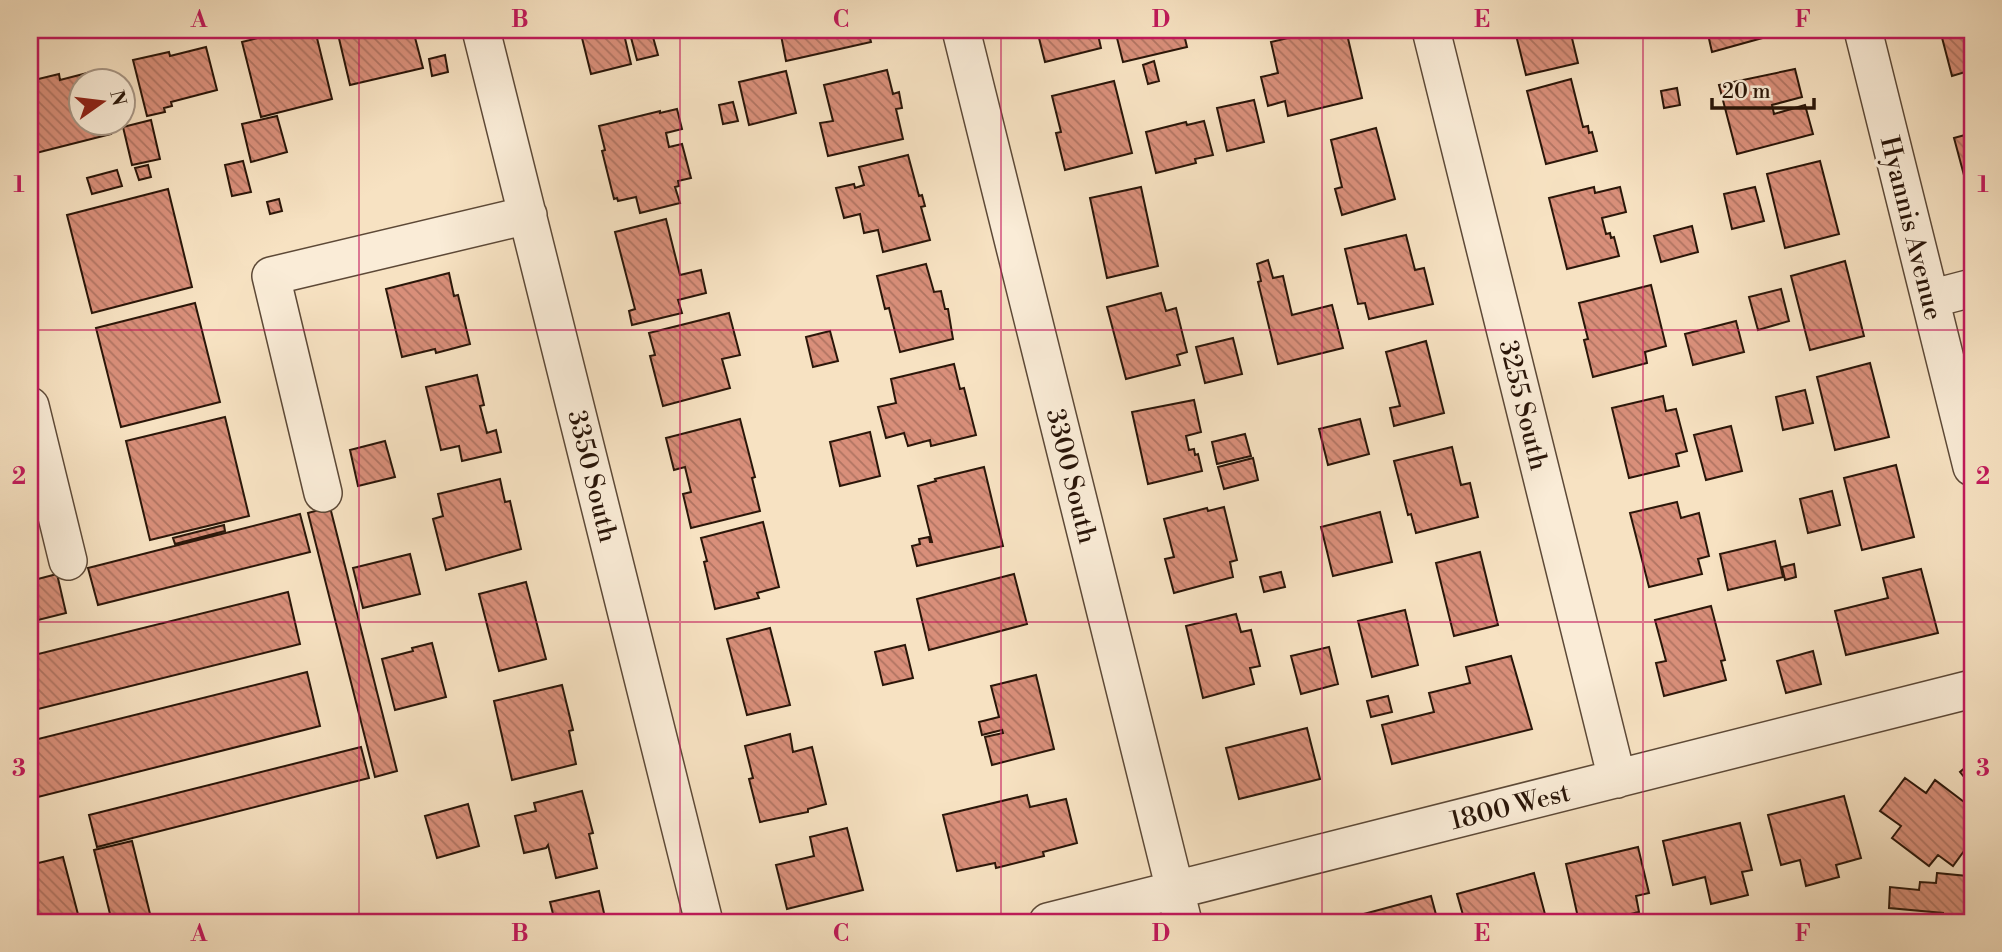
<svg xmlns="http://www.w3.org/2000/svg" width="2002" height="952" font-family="'Libre Bodoni',serif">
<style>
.building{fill:url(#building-back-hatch);stroke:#2a1609;stroke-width:2}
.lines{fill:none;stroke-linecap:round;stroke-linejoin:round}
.minor-casing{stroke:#5d4937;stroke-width:40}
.minor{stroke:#faecd7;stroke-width:37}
.grid{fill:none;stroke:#c2185b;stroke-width:2;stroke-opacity:0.55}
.labels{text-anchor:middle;stroke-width:7;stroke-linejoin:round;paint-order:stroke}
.street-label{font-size:26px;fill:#2a1609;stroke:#faecd7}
.neatline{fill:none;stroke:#c2185b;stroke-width:2.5}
.grid-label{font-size:23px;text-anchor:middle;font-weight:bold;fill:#c2185b}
</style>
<defs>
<pattern id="building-back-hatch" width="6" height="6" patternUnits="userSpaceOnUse" patternTransform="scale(1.75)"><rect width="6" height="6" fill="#d98f7a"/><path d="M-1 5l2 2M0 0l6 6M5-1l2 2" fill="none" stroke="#b07462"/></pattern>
</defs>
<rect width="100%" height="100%" fill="#f7e2c2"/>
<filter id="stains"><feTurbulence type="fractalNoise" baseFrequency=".00286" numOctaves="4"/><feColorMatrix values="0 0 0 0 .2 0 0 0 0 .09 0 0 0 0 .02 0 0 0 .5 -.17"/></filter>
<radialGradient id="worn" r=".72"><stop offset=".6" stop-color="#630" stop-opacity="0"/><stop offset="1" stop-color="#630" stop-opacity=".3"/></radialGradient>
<path class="building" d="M 289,30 L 315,30 L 332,99 L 261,117 L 242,42 Z
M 337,30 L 413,30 L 423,68 L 350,85 Z
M 597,30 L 623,30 L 631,64 L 591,74 L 581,34 Z
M 629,30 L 651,30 L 658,55 L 637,60 Z
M 780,30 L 868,30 L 871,42 L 786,61 Z
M 1037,30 L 1097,30 L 1101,48 L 1045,62 Z
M 1115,30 L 1183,30 L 1187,47 L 1123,62 Z
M 1322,30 L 1346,30 L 1362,98 L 1288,116 L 1285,101 L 1268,106 L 1261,77 L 1278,73 L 1271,42 Z
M 1509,30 L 1570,30 L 1578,63 L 1526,75 L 1515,31 L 1510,33 Z
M 1707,30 L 1784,30 L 1784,32 L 1712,52 Z
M 1940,30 L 1972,30 L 1972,70 L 1952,76 Z
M 206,47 L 217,90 L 171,102 L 172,106 L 164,108 L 165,112 L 147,116 L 133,60 L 169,52 L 170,56 Z
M 445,55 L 448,72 L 432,76 L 429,59 Z
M 1154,61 L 1159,81 L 1148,84 L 1143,65 Z
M 1795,69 L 1802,97 L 1772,105 L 1774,114 L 1805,105 L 1813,134 L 1737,154 L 1719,85 Z
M 887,70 L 893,94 L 899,92 L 902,108 L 896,109 L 903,139 L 828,156 L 820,123 L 833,121 L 824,85 Z
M 95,71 L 98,80 L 80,80 L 80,122 L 108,122 L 111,134 L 36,153 L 30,127 L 30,81 L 59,74 L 60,80 Z
M 786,71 L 796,113 L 749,125 L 739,82 Z
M 1571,79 L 1583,127 L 1588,126 L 1589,133 L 1592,132 L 1597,151 L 1546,164 L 1527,91 Z
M 1114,81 L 1132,153 L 1065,170 L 1056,133 L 1061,132 L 1052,96 Z
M 1677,88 L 1680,105 L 1664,108 L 1661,91 Z
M 1254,100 L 1264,142 L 1227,151 L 1217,108 Z
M 733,102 L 738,121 L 723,124 L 719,105 Z
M 677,109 L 682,129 L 666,133 L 669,147 L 682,144 L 691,178 L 678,181 L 679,186 L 675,187 L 680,203 L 640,213 L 636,197 L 618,201 L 617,198 L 614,199 L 602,151 L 605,150 L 599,126 L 660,111 L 660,113 Z
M 277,116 L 287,152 L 251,162 L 242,124 Z
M 151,120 L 160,159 L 132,165 L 123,127 Z
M 1204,121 L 1213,155 L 1195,159 L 1196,163 L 1156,173 L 1146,132 L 1186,122 L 1187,125 Z
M 1376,128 L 1395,199 L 1342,215 L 1335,189 L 1342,187 L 1331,140 Z
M 1972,133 L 1972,197 L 1968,178 L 1965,179 L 1954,138 Z
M 908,155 L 919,196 L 922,195 L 925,206 L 921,207 L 930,240 L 883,252 L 878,230 L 864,233 L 860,214 L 844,218 L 836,188 L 854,184 L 855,188 L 864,185 L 859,167 Z
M 243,161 L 251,192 L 232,196 L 225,165 Z
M 1820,161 L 1839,234 L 1785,248 L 1767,174 Z
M 148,165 L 151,177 L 139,180 L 135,168 Z
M 117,170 L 122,186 L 92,194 L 87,178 Z
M 1141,187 L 1158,266 L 1107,278 L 1090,198 Z
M 1594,187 L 1595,193 L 1620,187 L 1626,212 L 1602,218 L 1606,234 L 1610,233 L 1611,238 L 1614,237 L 1619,256 L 1567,269 L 1549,198 Z
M 1755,187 L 1764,221 L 1732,229 L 1724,194 Z
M 168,189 L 192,287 L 92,313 L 67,215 Z
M 279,199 L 282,211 L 270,214 L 267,202 Z
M 666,219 L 680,275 L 701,270 L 706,293 L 678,300 L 682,313 L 632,325 L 629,311 L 635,309 L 615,232 Z
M 1692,226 L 1698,252 L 1661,262 L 1654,236 Z
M 1406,235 L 1415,270 L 1424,268 L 1433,304 L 1369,319 L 1365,303 L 1358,304 L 1345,249 Z
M 1268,260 L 1273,278 L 1283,276 L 1292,315 L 1332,305 L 1343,348 L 1278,364 L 1258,282 L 1261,281 L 1257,264 Z
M 1845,261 L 1864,336 L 1810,350 L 1791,276 Z
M 926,264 L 934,292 L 941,291 L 945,309 L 948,309 L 953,339 L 900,352 L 889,308 L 885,309 L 877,276 Z
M 449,273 L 454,296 L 458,295 L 470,344 L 436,353 L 435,349 L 402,357 L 386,289 Z
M 1651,285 L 1666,346 L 1645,352 L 1647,363 L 1593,377 L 1584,340 L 1588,339 L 1579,303 Z
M 1781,289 L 1789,321 L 1758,330 L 1749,297 Z
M 1161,293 L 1166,311 L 1176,308 L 1187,352 L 1177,355 L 1180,365 L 1126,379 L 1107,307 Z
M 195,303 L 220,402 L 121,427 L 96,328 Z
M 729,313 L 740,355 L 722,359 L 730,388 L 663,406 L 650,356 L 655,355 L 649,333 Z
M 1736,321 L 1744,352 L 1693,365 L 1685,334 Z
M 830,331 L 838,361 L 813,367 L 806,337 Z
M 1233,338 L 1242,374 L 1205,383 L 1196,347 Z
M 1426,341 L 1444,413 L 1394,426 L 1390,408 L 1400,406 L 1386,352 Z
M 1870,363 L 1889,437 L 1835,450 L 1817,377 Z
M 954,364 L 960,389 L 964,388 L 976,435 L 931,446 L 930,440 L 908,446 L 904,433 L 886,438 L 878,407 L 896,403 L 891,379 Z
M 477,375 L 484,405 L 480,406 L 487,433 L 496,430 L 501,452 L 462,461 L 459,446 L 441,450 L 426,387 Z
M 1805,390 L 1813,423 L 1783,430 L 1776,397 Z
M 1663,396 L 1666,411 L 1676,409 L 1687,451 L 1676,454 L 1679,466 L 1629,478 L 1612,408 Z
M 1194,400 L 1201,432 L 1186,436 L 1189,450 L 1194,449 L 1195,455 L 1198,454 L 1202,471 L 1148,484 L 1132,412 Z
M 225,417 L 249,516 L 150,540 L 126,441 Z
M 740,419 L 755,477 L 752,478 L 760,511 L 691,528 L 683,494 L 691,492 L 685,467 L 674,470 L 666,438 Z
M 1360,419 L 1369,454 L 1328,465 L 1319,429 Z
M 1731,426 L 1742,471 L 1706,480 L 1694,435 Z
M 870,432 L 880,476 L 840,486 L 830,442 Z
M 1245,434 L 1251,456 L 1217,464 L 1212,442 Z
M 385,441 L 395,477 L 358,486 L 350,450 Z
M 1452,447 L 1461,485 L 1470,483 L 1478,517 L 1416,533 L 1411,514 L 1408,515 L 1394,461 Z
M 1253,458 L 1258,480 L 1224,489 L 1218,467 Z
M 1896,465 L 1914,537 L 1862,550 L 1844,478 Z
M 984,467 L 1003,546 L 917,566 L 912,546 L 920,544 L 919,539 L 929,537 L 930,542 L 932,542 L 918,486 L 936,481 L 935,479 Z
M 500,479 L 505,502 L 510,501 L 521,549 L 446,570 L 433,519 L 443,516 L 438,494 Z
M 1832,491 L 1840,525 L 1808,533 L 1800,499 Z
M 1677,502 L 1681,518 L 1699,513 L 1709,556 L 1698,559 L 1702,574 L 1649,587 L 1630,513 Z
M 330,507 L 397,771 L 375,777 L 308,513 Z
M 1224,507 L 1237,560 L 1230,562 L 1233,577 L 1174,593 L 1165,559 L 1174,557 L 1164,519 L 1207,508 L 1208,511 Z
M 1380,512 L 1392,562 L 1333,576 L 1321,527 Z
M 300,514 L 310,552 L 98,605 L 88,568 Z
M 763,522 L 779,587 L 757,593 L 759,598 L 715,609 L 704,562 L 707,561 L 701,538 Z
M 224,525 L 225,531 L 175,544 L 173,538 Z
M 1775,541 L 1783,577 L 1728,590 L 1720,554 Z
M 1480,552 L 1498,625 L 1454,636 L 1436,563 Z
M 410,554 L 420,594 L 363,608 L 353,568 Z
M 1794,564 L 1796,577 L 1785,580 L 1782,567 Z
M 1921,569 L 1938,633 L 1846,655 L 1835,611 L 1888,598 L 1883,578 Z
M 1281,572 L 1285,587 L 1264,592 L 1260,577 Z
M 57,574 L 66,613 L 30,622 L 30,581 Z
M 1014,574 L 1027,624 L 929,650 L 917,599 Z
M 526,582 L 546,659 L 499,671 L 479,594 Z
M 288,592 L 300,644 L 30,711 L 30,656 Z
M 1711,606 L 1725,660 L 1721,661 L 1726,680 L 1664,696 L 1656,663 L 1666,661 L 1655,620 Z
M 1405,610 L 1418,665 L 1372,677 L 1358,621 Z
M 1236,614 L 1241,632 L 1251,630 L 1260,666 L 1250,668 L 1254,684 L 1203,698 L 1186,626 Z
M 770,628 L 790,705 L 747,715 L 727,639 Z
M 432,643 L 446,697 L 395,710 L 382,659 L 413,651 L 412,648 Z
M 905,645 L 913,678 L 883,685 L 875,652 Z
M 1329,647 L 1338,684 L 1301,694 L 1291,656 Z
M 1813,651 L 1821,684 L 1786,693 L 1777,661 Z
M 1511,656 L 1532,729 L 1392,764 L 1382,725 L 1434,712 L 1429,693 L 1470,683 L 1466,667 Z
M 307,672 L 320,726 L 30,799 L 30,741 Z
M 1036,675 L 1054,749 L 992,765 L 985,737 L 1003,733 L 1002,730 L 982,735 L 979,722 L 999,717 L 991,686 Z
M 562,685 L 573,730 L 569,731 L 576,764 L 512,780 L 494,701 Z
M 1388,696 L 1392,712 L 1371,717 L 1367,701 Z
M 1307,728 L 1320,779 L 1239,799 L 1226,748 Z
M 790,734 L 793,752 L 812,747 L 826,804 L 808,809 L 808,812 L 760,822 L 749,779 L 753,778 L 745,746 Z
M 361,747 L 369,778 L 97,847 L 89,815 Z
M 1972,762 L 1972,787 L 1960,772 Z
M 1905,778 L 1926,793 L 1935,780 L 1972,808 L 1972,840 L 1953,866 L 1938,855 L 1929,866 L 1892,838 L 1901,826 L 1880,811 Z
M 582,791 L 593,833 L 589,834 L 597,868 L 556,878 L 548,845 L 546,848 L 524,853 L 515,816 L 536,811 L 534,803 Z
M 1027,795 L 1030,807 L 1066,799 L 1077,843 L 1043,852 L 1044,856 L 996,868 L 995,863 L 957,871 L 943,815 Z
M 1844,796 L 1861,858 L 1836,865 L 1839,877 L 1806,886 L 1800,860 L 1781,865 L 1768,815 Z
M 468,804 L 479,846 L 437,858 L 425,816 Z
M 1740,823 L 1752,870 L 1742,872 L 1748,895 L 1711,904 L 1705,877 L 1673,885 L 1663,841 Z
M 847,828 L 863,890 L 787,909 L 776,865 L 814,856 L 810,837 Z
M 132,841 L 152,922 L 112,922 L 94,850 Z
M 1638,847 L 1649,893 L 1636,896 L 1639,912 L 1596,922 L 1579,922 L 1566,864 Z
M 63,857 L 80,922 L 37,922 L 30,893 L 30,865 Z
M 1534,873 L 1546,918 L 1530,922 L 1465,922 L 1457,894 Z
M 1937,873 L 1967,876 L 1966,893 L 1972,894 L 1970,922 L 1942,922 L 1943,913 L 1889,908 L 1890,887 L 1919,890 L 1920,882 L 1936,883 Z
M 599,891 L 606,922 L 555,922 L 550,902 Z
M 1431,896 L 1438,922 L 1362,922 L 1360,915 Z"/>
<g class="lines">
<g class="minor-casing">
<path id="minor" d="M 481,30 L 704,922
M 961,30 L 1183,922
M 1431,30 L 1617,779
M 1863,30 L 1972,467
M 1930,299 L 1972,288
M 30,406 L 68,561
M 323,493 L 271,276 L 528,215
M 1048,922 L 1972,689"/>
</g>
<use href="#minor" class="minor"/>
</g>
<path class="grid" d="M 359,30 L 359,922M 680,30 L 680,922M 1001,30 L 1001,922M 1322,30 L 1322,922M 1643,30 L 1643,922M 30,330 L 1972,330M 30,622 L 1972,622"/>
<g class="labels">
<g class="street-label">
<text transform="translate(1912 228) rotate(76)" y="9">Hyannis Avenue</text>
<text transform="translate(1524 405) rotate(76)" y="9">3255 South</text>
<text transform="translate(593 476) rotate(76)" y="9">3350 South</text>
<text transform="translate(1072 476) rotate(76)" y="9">3300 South</text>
<text transform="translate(1510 806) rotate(-14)" y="9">1800 West</text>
</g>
</g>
<rect width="2002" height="952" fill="none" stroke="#f7e2c2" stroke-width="77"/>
<g transform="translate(102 102) rotate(76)"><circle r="33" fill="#faecd7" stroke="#a79685" stroke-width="2"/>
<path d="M0-5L12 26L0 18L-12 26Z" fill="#8f2418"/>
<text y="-10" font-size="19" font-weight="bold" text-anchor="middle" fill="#2a1609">N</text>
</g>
<path d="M1712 98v10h102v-10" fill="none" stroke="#2a1609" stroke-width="3.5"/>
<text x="1722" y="98" font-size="21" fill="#2a1609" stroke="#faecd7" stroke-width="5" paint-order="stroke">20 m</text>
<rect x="38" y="38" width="1926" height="876" class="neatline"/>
<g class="grid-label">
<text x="199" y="27">A</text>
<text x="520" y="27">B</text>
<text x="841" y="27">C</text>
<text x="1161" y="27">D</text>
<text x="1482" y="27">E</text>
<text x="1803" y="27">F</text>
<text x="19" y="192">1</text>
<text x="1983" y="192">1</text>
<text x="19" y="484">2</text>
<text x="1983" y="484">2</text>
<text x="19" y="776">3</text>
<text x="1983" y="776">3</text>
<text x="199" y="941">A</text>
<text x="520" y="941">B</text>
<text x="841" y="941">C</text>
<text x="1161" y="941">D</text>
<text x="1482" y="941">E</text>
<text x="1803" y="941">F</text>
</g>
<rect width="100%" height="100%" filter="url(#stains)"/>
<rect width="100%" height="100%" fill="url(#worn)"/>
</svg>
